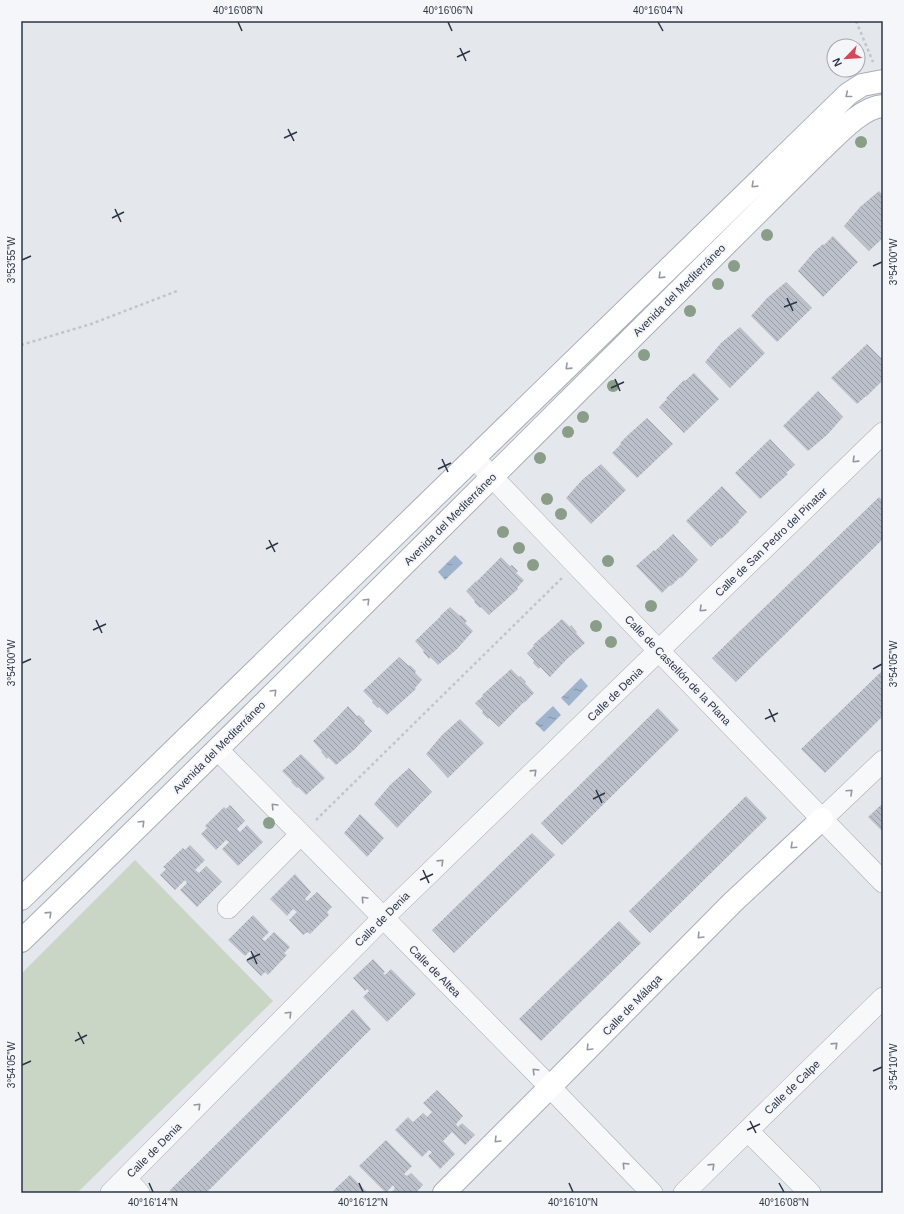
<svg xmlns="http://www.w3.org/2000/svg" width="904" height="1214" font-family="Helvetica,sans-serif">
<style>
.grass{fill:#c9d6c5}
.water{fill:url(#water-ripples)}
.building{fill:url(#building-back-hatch)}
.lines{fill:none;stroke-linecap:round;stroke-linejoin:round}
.street-casing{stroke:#a9aeb7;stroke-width:22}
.secondary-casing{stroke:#a9aeb7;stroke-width:24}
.path{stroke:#c2c5cb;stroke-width:2.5;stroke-dasharray:3 3;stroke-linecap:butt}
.street{stroke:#f7f8fa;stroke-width:21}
.secondary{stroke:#fff;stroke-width:22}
.tree{fill:#899d89}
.oneway{stroke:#959aa2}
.oneway2{stroke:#9196a0}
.ticks{fill:none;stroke:#2b3445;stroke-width:1.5}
.labels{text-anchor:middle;stroke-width:4;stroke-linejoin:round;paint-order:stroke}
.street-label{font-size:11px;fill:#2b3445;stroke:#f4f6f9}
.neatline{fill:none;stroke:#2b3445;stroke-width:1.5}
.ticks-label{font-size:10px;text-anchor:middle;fill:#2b3445}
</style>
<defs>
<pattern id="water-ripples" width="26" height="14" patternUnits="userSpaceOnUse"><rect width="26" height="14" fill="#9fb4cc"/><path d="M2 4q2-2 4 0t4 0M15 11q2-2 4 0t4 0" fill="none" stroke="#8293a7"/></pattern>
<pattern id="building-back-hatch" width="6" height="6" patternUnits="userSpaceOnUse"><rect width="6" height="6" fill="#bbc0ca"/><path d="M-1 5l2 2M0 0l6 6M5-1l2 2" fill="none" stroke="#989da6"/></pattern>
</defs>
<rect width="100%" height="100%" fill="#e4e7ec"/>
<path class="grass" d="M 135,860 L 273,1001 L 77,1193 L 21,1193 L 21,974 Z"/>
<path class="water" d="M 455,555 L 463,563 L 445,580 L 438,572 Z
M 581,678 L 588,686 L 569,706 L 561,698 Z
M 553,706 L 561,715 L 544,732 L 535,723 Z"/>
<path class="building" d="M 879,191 L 883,195 L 883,238 L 869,251 L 844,226 L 860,207 Z
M 833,236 L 858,262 L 823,297 L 798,271 L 814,252 L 823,244 L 824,245 Z
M 786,282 L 812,308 L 777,342 L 751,316 L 767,298 Z
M 740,327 L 765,353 L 730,388 L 705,362 L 721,343 Z
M 867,344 L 883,360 L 883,380 L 866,397 L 866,396 L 857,404 L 831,378 Z
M 694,373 L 719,399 L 684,433 L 659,407 L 667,399 L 666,398 L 684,380 L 685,381 Z
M 818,391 L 843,417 L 827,435 L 808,451 L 783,426 Z
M 647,418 L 673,444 L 637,478 L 612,453 L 621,444 L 620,443 L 629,434 Z
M 770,439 L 795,465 L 786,473 L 788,474 L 760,499 L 735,473 Z
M 601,464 L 626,490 L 591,524 L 566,498 L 582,480 Z
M 722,486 L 747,512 L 738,521 L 739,522 L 721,539 L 720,538 L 711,547 L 686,521 Z
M 879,497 L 883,501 L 883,539 L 736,682 L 712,658 Z
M 673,534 L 698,560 L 681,578 L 680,577 L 671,586 L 670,585 L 662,593 L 636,566 L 654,550 L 655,551 Z
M 501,557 L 510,566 L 512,565 L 518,571 L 516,573 L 524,580 L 517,588 L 518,589 L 489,615 L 481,607 L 480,608 L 474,602 L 475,601 L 466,591 L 476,581 L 476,582 Z
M 450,607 L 460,616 L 461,615 L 467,621 L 465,623 L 473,631 L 457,649 L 438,665 L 430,657 L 429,659 L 423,652 L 424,651 L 415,641 L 440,617 L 440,616 Z
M 562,619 L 570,627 L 571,625 L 577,632 L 576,633 L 585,643 L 567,659 L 550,677 L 540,667 L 539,669 L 533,663 L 534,661 L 527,653 L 534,646 L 533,645 Z
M 399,657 L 409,666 L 410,665 L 416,671 L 415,673 L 422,680 L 415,688 L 416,689 L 387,715 L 379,707 L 378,708 L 372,702 L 373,701 L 363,691 Z
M 511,669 L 519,677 L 520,676 L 526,682 L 525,683 L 534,693 L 524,703 L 524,702 L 499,727 L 489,718 L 488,719 L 482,713 L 483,711 L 475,703 L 483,696 L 482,695 Z
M 883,670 L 883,716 L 825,773 L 801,749 Z
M 348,706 L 357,716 L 359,715 L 365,721 L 364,723 L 372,731 L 355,749 L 336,765 L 328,757 L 327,759 L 321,752 L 322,751 L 313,741 L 323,731 L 323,732 Z
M 658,708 L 679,730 L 562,845 L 541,823 Z
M 460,719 L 484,743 L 448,778 L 426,754 L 442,735 Z
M 301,754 L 325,778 L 306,795 L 298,787 L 297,788 L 291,782 L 292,781 L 282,771 Z
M 409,768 L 432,792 L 397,828 L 374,804 L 390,785 Z
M 746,796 L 767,818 L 650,933 L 629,911 Z
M 883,803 L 883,832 L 868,817 Z
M 230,805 L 245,821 L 237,829 L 240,832 L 247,825 L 263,842 L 238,866 L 222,849 L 229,842 L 226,840 L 216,850 L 201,834 L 207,828 L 205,826 L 224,807 L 226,809 Z
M 360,814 L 384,838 L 367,857 L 344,833 Z
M 532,833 L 555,855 L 454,953 L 432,930 Z
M 190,845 L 205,860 L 195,870 L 199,873 L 206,866 L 222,882 L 197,907 L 180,890 L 187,883 L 185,880 L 175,890 L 160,875 L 166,869 L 163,867 L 183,848 L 185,850 Z
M 295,874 L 311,892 L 305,899 L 307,901 L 317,892 L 332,907 L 327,912 L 329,915 L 310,934 L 308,932 L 303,935 L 289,920 L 297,912 L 293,909 L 287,916 L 270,899 Z
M 253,915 L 269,932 L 262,939 L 265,941 L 274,932 L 290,947 L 284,953 L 287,955 L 268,975 L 265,972 L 261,976 L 246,961 L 254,952 L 251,950 L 245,956 L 228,940 Z
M 619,921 L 641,943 L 541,1041 L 519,1019 Z
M 373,959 L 385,972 L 383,973 L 385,975 L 391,969 L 416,994 L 387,1022 L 363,997 L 369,991 L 367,989 L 365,991 L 353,978 Z
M 353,1009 L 371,1029 L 206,1193 L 173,1193 L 170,1190 Z
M 437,1090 L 463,1116 L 456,1124 L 458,1127 L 462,1123 L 475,1135 L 465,1145 L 452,1132 L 443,1141 L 455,1154 L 440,1169 L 428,1156 L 432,1152 L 429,1150 L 422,1157 L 395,1130 L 408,1117 L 413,1122 L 423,1113 L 427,1117 L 432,1112 L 423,1103 Z
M 386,1140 L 412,1166 L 404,1174 L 407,1176 L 411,1173 L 423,1185 L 416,1193 L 393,1193 L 392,1192 L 395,1188 L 393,1185 L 386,1193 L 359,1166 Z
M 350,1175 L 368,1193 L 332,1193 L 336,1188 Z"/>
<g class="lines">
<g class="street-casing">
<path id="street" d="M 474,458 L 659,651 L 883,882
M 217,749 L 550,1087 L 652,1193
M 822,819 L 883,761
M 228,908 L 301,834
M 748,1131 L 810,1193
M 126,1179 L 139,1193
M 111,1193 L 383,918 L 883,433
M 684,1193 L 883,998"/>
</g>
<g class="secondary-casing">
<path id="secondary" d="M 21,899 L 848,94 L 862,85 L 883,81
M 21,941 C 291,680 555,413 822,149 C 837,135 862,107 883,106
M 444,1193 L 550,1087 L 732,903 L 822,819"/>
</g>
<path class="path" d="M 856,21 L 873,62
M 21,345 L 91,324 L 177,291
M 316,820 L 562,578"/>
<use href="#street" class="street"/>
<use href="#secondary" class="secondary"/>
</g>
<g class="tree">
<circle cx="861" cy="142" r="6"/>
<circle cx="767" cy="235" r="6"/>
<circle cx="734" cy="266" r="6"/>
<circle cx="718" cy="284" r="6"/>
<circle cx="690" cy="311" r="6"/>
<circle cx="644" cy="355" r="6"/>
<circle cx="613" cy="386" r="6"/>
<circle cx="583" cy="417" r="6"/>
<circle cx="568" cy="432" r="6"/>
<circle cx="540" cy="458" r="6"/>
<circle cx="547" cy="499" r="6"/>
<circle cx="561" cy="514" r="6"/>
<circle cx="503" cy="532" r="6"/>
<circle cx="519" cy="548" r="6"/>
<circle cx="608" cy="561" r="6"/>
<circle cx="533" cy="565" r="6"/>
<circle cx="651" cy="606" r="6"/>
<circle cx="596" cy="626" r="6"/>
<circle cx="611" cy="642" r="6"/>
<circle cx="269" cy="823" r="6"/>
</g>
<defs><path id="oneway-chevron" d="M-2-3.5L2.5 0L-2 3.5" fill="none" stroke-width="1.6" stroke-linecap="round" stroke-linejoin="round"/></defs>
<g class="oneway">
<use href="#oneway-chevron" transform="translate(848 95) rotate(141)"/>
<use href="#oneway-chevron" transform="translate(754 185) rotate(136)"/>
<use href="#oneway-chevron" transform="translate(661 276) rotate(136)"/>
<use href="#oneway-chevron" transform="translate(568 367) rotate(136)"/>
<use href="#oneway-chevron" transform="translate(367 601) rotate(-45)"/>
<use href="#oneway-chevron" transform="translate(274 692) rotate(-45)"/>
<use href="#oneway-chevron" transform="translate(142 823) rotate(-45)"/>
<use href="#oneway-chevron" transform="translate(793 846) rotate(137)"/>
<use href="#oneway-chevron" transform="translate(49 914) rotate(-44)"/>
<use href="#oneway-chevron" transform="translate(700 936) rotate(134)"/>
<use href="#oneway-chevron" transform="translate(589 1048) rotate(134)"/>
<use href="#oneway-chevron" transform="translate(497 1140) rotate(135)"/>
</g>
<g class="oneway2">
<use href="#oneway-chevron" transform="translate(855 460) rotate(136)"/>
<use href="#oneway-chevron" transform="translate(702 609) rotate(136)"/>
<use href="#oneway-chevron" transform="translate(534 772) rotate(-44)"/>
<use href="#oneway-chevron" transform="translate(850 792) rotate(-43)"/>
<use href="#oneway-chevron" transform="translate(274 806) rotate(-134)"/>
<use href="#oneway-chevron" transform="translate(441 862) rotate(-44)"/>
<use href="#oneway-chevron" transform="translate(364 899) rotate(-134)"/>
<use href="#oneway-chevron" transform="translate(289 1014) rotate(-45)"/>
<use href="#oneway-chevron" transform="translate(835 1045) rotate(-44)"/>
<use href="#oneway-chevron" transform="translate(535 1071) rotate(-135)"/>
<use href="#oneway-chevron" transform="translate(198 1106) rotate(-45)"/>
<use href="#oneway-chevron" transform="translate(625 1165) rotate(-134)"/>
<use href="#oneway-chevron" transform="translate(712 1166) rotate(-44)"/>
</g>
<path class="ticks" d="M 238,22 L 242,31M 448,22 L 452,31M 658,22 L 663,31M 460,48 L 466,61M 457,57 L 470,51M 288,129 L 294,141M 284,138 L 297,132M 115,209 L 121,222M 112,218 L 124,212M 22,260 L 31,256M 873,266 L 882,262M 787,298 L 793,311M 784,307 L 797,302M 615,379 L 620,391M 611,388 L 624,382M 442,459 L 448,472M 438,469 L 451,463M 269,540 L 275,552M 266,549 L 278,543M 96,620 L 102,633M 93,630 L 106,624M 22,663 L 31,659M 873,669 L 882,664M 769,709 L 775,722M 765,719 L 778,713M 596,790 L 602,803M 593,799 L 605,793M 423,870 L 429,883M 420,880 L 433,874M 251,951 L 257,964M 247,960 L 260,954M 78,1032 L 84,1044M 75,1041 L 87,1035M 22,1065 L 31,1061M 873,1071 L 882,1067M 750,1121 L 756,1133M 747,1130 L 760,1124M 149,1183 L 153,1192M 359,1183 L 363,1192M 569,1183 L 573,1192M 779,1183 L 784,1192"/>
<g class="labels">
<g class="street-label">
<text transform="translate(679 290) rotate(-45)" y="4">Avenida del Mediterráneo</text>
<text transform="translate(450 519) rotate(-45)" y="4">Avenida del Mediterráneo</text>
<text transform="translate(771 542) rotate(-44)" y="4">Calle de San Pedro del Pinatar</text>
<text transform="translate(678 670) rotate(46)" y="4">Calle de Castellón de la Plana</text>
<text transform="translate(615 694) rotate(-44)" y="4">Calle de Denia</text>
<text transform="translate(219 747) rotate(-45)" y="4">Avenida del Mediterráneo</text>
<text transform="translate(382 919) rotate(-45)" y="4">Calle de Denia</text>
<text transform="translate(435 971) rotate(45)" y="4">Calle de Altea</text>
<text transform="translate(632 1005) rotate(-46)" y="4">Calle de Málaga</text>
<text transform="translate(792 1087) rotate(-44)" y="4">Calle de Calpe</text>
<text transform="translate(154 1150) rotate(-45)" y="4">Calle de Denia</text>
</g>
</g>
<rect width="904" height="1214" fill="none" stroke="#f4f6f9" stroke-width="44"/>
<g transform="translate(846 58) rotate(245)"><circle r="19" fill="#f4f6f9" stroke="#a4a8b1"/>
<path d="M0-3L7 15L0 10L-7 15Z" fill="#d1495b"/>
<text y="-6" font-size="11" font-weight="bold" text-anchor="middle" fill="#2b3445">N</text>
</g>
<rect x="22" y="22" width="860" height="1170" class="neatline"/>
<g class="ticks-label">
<text x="238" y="14">40°16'08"N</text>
<text x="448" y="14">40°16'06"N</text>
<text x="658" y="14">40°16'04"N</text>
<text transform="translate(11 260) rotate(-90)" y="4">3°53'55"W</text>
<text transform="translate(893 262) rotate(-90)" y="4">3°54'00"W</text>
<text transform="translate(11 663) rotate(-90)" y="4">3°54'00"W</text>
<text transform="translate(893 664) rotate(-90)" y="4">3°54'05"W</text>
<text transform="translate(11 1065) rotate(-90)" y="4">3°54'05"W</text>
<text transform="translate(893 1067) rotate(-90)" y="4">3°54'10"W</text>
<text x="153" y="1206">40°16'14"N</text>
<text x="363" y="1206">40°16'12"N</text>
<text x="573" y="1206">40°16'10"N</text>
<text x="784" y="1206">40°16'08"N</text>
</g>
</svg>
